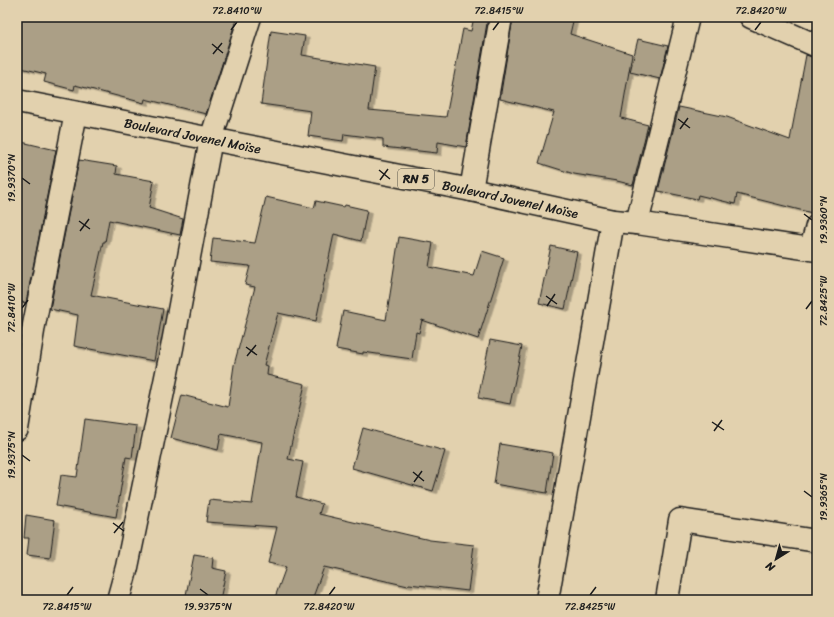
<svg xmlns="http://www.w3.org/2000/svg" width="834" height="617" font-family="Sriracha,sans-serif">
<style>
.building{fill:#ab9f86;stroke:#1c1c1c;filter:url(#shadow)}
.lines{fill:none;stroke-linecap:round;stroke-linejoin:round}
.minor-casing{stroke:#1c1c1c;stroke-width:25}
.major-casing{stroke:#1c1c1c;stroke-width:25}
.minor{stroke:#e2d1ae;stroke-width:22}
.major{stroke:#e2d1ae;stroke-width:22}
.ticks{fill:none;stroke:#1c1c1c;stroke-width:1.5}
.labels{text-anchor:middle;stroke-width:4;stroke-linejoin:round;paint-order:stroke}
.shield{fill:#e2d1ae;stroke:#575248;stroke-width:1}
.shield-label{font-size:12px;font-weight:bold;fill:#1c1c1c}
.street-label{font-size:13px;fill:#1c1c1c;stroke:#e2d1ae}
.neatline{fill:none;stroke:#1c1c1c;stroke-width:1.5}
.ticks-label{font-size:10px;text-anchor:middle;fill:#1c1c1c}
</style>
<defs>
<filter id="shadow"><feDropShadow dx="4.5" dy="2.5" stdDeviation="0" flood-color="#0004"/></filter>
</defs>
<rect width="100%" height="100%" fill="#e2d1ae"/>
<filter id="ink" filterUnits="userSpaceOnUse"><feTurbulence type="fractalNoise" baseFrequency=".025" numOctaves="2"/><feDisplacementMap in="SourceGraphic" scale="8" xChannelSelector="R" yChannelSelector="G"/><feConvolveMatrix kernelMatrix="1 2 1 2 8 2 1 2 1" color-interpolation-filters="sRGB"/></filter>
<g filter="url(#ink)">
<path class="building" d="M 17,17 L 237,17 L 206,114 L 145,99 L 144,103 L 75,85 L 74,90 L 44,82 L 46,74 L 17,67 Z
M 474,17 L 488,17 L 466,147 L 438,142 L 437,153 L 383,147 L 383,139 L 344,134 L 343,141 L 308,136 L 311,111 L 261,104 L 271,31 L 305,36 L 302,55 L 375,67 L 369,110 L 446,117 L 463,29 L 471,31 Z
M 513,17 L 574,17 L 570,34 L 632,54 L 621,118 L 648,125 L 633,185 L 617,181 L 574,174 L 539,163 L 554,112 L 500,99 Z
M 638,39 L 668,46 L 660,79 L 630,72 Z
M 806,55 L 812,57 L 817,58 L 817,193 L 812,213 L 737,194 L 735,204 L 698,195 L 697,199 L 658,191 L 679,107 L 727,117 L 790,140 Z
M 17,141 L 56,150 L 26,303 L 17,301 Z
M 79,160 L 117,166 L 116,174 L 154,181 L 149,208 L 183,219 L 180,235 L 109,220 L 105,242 L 103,242 L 91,295 L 163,309 L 154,361 L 74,346 L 78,315 L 50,309 Z
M 266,197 L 314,208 L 316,201 L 344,207 L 345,205 L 367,210 L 361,241 L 334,234 L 316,321 L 278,313 L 264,365 L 268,366 L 267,375 L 305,384 L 288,459 L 303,462 L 296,497 L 322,504 L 319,514 L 430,540 L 474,545 L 468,591 L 409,584 L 408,586 L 324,567 L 312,600 L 274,600 L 286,567 L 268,563 L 277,527 L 206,522 L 209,500 L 252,504 L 262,442 L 221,434 L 218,450 L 171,438 L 182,395 L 228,407 L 234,365 L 255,287 L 245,285 L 250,266 L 210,262 L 213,238 L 255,243 Z
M 399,237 L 433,243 L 429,267 L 474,276 L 482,251 L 504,258 L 478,339 L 422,320 L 419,333 L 416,332 L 412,359 L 363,352 L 363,354 L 336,349 L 343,311 L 386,320 Z
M 551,246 L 577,252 L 565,309 L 539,303 Z
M 490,340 L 522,346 L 510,404 L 478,398 Z
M 85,419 L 136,426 L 132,458 L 126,457 L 116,517 L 56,506 L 61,475 L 77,477 Z
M 363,428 L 445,451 L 433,491 L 352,468 Z
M 500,444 L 553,453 L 547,493 L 494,484 Z
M 26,515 L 55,520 L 50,558 L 27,555 L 29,538 L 24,538 Z
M 194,555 L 213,558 L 212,568 L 226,571 L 220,600 L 185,600 Z"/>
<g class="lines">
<g class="minor-casing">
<path id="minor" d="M 751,17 L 817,46
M 471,190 L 501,17
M 637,223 L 688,17
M 811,249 L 817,226
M 17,429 L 34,325 L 76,113
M 118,600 L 127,567 L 172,348 L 211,139 L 250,17
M 547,600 L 613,221
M 667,600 L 680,520 L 817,541"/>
</g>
<g class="major-casing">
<g id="major">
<path id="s1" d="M 17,101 L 471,190 L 613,221 L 637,223 L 817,250"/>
</g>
</g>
<use href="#minor" class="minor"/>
<use href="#major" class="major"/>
</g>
</g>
<path class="ticks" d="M 231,30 L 237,22M 493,30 L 499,22M 755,30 L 761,22M 212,44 L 223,53M 213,54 L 222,43M 678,119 L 690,128M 680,129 L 688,118M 379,170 L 390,179M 22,178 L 30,184M 380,180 L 388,169M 804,214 L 812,220M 79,221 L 90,229M 80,231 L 89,219M 546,296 L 557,304M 547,306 L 555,294M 22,308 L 28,300M 806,309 L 812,301M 246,347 L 257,355M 247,356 L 256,345M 712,422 L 724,430M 714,431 L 722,420M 22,455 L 30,461M 413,472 L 424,481M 414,482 L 422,471M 804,491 L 812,497M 113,523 L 124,531M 114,533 L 123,522M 200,589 L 208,595M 67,595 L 73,587M 329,595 L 335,587M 590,595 L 596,587"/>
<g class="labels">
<rect class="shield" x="398" y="169" width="36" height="20" rx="3"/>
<g class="shield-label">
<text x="416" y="183">RN 5</text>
</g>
<g class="street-label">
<text dy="5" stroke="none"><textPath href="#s1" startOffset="179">Boulevard Jovenel Moïse</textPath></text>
<text dy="5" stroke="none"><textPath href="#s1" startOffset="503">Boulevard Jovenel Moïse</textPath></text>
</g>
</g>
<rect width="834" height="617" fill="none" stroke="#e2d1ae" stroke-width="44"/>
<g transform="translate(776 559) rotate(217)" stroke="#e2d1ae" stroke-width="3" paint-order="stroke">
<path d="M0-3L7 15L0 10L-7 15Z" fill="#1c1c1c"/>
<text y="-6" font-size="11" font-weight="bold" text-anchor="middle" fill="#1c1c1c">N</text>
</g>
<rect x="22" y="22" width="790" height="573" class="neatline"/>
<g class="ticks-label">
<text x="237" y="14">72.8410°W</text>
<text x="499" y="14">72.8415°W</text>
<text x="761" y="14">72.8420°W</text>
<text transform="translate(11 178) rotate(-90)" y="4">19.9370°N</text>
<text transform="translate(823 220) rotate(-90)" y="4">19.9360°N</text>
<text transform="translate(823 301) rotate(-90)" y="4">72.8425°W</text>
<text transform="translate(11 308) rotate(-90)" y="4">72.8410°W</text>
<text transform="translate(11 455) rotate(-90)" y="4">19.9375°N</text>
<text transform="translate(823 497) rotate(-90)" y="4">19.9365°N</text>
<text x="67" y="610">72.8415°W</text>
<text x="208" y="610">19.9375°N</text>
<text x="329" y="610">72.8420°W</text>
<text x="590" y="610">72.8425°W</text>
</g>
</svg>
